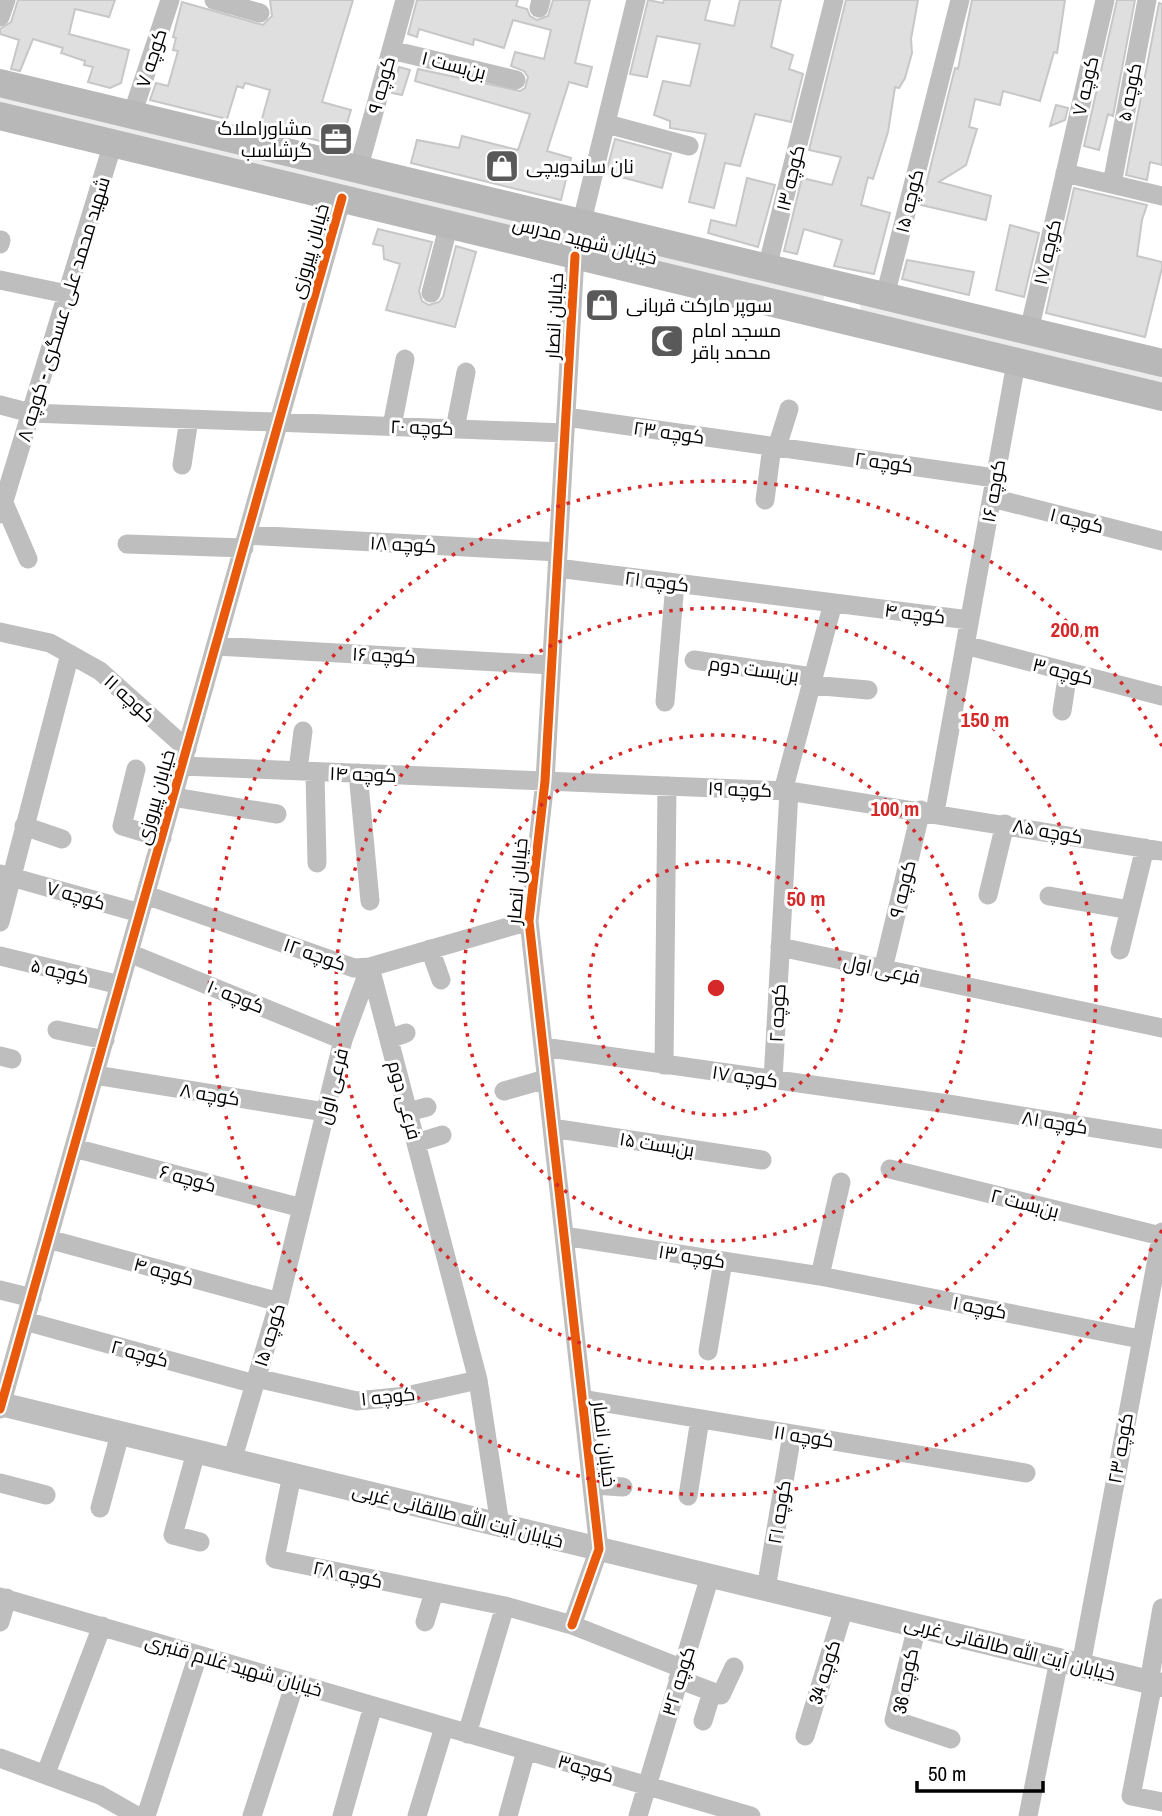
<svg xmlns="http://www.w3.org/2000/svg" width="1162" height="1816" font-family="'Archivo Narrow',Cairo,sans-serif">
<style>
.green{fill:#ececec}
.building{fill:#dfdfdf;stroke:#c7c7c7;stroke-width:2}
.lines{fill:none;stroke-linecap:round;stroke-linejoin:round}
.minor{stroke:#bebebe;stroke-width:19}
.tertiary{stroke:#bebebe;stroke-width:24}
.secondary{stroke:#b8b8b8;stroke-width:28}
.cycleway-casing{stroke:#fff;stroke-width:13}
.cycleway{stroke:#e8590c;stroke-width:9}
.ring{fill:none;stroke:#d62828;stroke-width:3.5;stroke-dasharray:3.5 7}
.labels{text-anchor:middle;stroke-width:6;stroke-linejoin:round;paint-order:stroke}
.street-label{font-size:19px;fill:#000;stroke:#fff}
.poi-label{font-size:19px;fill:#000;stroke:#fff;text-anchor:start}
.centre{fill:#d62828;stroke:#fff;stroke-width:3.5}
.ring-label{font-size:21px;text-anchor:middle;font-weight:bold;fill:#d62828;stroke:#fff;stroke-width:6;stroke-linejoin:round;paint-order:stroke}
</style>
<rect width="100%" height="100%" fill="#fff"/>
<path class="green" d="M 0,96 L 824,296 L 824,299 L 820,301 L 0,105 Z
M 863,303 L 1162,375 L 1162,384 L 861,310 L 860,305 Z"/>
<path class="building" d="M 18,0 L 115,0 L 109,17 L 75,9 L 69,34 L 129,50 L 121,83 L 110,88 L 88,82 L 93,67 L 84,65 L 85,61 L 61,53 L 63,48 L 33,39 L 20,71 L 11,69 L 19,40 L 0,34 L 0,29 L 11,22 Z
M 270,0 L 353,0 L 322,102 L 351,110 L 340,146 L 260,126 L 270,90 L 245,83 L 243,88 L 237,86 L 227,119 L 150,100 L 156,83 L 168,86 L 178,51 L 173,50 L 176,38 L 173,37 L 182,2 L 263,25 L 272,16 Z
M 417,0 L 518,0 L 516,6 L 527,9 L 530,16 L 537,20 L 548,16 L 553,0 L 590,0 L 575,63 L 592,67 L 587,87 L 569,82 L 547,151 L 571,158 L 561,200 L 411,163 L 417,140 L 459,148 L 462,136 L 518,150 L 530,114 L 415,81 L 418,69 L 520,91 L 525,88 L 528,77 L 524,71 L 511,66 L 515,52 L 544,59 L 551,30 L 513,20 L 504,48 L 474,39 L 473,45 L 419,29 L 417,37 L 408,34 Z
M 648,0 L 663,3 L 664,0 L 710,0 L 705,20 L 734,26 L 740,0 L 781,0 L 771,47 L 793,55 L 789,69 L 803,74 L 791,122 L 755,114 L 740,166 L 725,163 L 714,208 L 689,202 L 706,134 L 670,128 L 670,121 L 654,115 L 663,81 L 690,86 L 700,44 L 657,36 L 647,77 L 630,74 Z
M 846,0 L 918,0 L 911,39 L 912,53 L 905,78 L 899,88 L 895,87 L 888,132 L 873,179 L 868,177 L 861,205 L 890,213 L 874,274 L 834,266 L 842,240 L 804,229 L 797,254 L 784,251 L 802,178 L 832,185 L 841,157 L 809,150 Z
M 972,0 L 1065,0 L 1057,53 L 1054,52 L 1040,101 L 1003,91 L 1000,105 L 975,99 L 969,127 L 977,129 L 966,165 L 939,182 L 991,196 L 986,220 L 921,205 L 955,68 L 958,69 Z
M 1117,0 L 1135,0 L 1113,116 L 1108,114 L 1099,150 L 1084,146 Z
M 1159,3 L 1162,4 L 1162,165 L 1150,162 L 1147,180 L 1126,175 Z
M 399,67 L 410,70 L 402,95 L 392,93 Z
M 1056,105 L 1068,108 L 1065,120 L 1050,126 Z
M 615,139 L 671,154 L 662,188 L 606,173 Z
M 747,178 L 775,185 L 758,247 L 708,233 L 711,220 L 736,226 Z
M 1074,188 L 1147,205 L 1142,220 L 1137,256 L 1162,262 L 1162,268 L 1145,337 L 1046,313 Z
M 1010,225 L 1039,233 L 1024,297 L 996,290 Z
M 378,229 L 432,242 L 419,291 L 422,301 L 429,305 L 439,302 L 443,297 L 456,246 L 476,252 L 455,327 L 386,310 L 400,264 L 384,259 L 383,246 L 373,244 Z
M 907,260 L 974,272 L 969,295 L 902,279 Z"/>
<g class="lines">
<path class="minor" d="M 214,0 L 260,13
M 539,8 L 541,0
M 0,17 L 6,0
M 391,50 L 516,80
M 132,115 L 170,0
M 607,124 L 689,146
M 358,170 L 405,0
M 1065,173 L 1162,196
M 1112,184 L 1147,0
M 581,225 L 636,0
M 0,244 L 1,240
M 767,268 L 834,0
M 0,280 L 67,294
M 431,293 L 449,224
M 885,296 L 960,0
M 1029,331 L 1105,0
M 0,405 L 31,413 L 565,433
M 566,417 L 995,478
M 392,426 L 405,359
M 455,429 L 466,372
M 777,447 L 789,409
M 182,465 L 189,419
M 992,498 L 1162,541
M 765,500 L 772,446
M 4,503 L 28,559
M 0,514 L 113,143
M 247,535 L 558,552
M 127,544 L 244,548
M 557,568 L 969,620
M 0,632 L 50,643 L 100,671 L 187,749
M 965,645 L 1162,696
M 216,646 L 551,665
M 694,660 L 813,677
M 811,685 L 868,690
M 665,702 L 675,583
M 1062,711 L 1068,672
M 182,766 L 789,791 L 1162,851
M 136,769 L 122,826 L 162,838
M 298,770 L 303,731
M 315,772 L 317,863
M 358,773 L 370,901
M 783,791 L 833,603
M 173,797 L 277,814
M 935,812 L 1016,363
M 24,826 L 62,839
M 0,874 L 140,913
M 146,895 L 354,968 L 370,967 L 529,921
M 988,895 L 1005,824
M 1049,896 L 1130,910
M 0,922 L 70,654
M 780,947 L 1162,1028
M 430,949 L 441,980
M 1120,950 L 1145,848
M 129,953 L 343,1040
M 0,956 L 120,985
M 370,967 L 478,1380 L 500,1525
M 883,969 L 921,810
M 57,1030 L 105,1040
M 389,1039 L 406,1033
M 543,1047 L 948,1104 L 1162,1139
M 0,1056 L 12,1059
M 664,1065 L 667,786
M 95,1075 L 325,1112
M 773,1080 L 789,791
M 504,1091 L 546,1079
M 408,1112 L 427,1107
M 552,1128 L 762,1160
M 416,1143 L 442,1135
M 74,1148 L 302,1208
M 890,1169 L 1161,1236
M 564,1236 L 820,1276 L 1140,1339
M 48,1239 L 279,1302
M 820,1276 L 841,1182
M 0,1290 L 32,1298
M 25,1321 L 255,1384
M 708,1351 L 723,1261
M 256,1378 L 357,1401 L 406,1396 L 478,1380
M 582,1399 L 1026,1473
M 0,1409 L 342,198
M 196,1452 L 173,1535 L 200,1542
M 232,1461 L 279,1302 L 343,1040 L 370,967
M 292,1475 L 275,1559 L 505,1606 L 572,1625 L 681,1668
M 0,1483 L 46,1495
M 593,1485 L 623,1487
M 688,1496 L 700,1419
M 100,1508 L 120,1434
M 766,1589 L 792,1434
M 0,1597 L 751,1816
M 0,1622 L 7,1598
M 425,1622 L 434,1592
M 572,1625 L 599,1549 L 529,921 L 545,781 L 575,256
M 917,1626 L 894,1720 L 951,1739
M 1081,1665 L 1162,1232
M 678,1679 L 721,1695 L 734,1667
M 1149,1682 L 1162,1608
M 1153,1683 L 1131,1796 L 1162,1802
M 703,1721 L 712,1692
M 467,1734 L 505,1606
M 805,1736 L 844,1608
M 0,1758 L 100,1795 L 137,1816
M 46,1773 L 102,1626
M 146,1816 L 198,1655
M 252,1816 L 295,1683
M 342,1816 L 373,1706
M 417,1816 L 444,1727
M 508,1816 L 526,1751
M 638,1816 L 710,1576
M 1028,1816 L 1059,1660"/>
<path class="tertiary" d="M 0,1404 L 1162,1685"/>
<path class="secondary" d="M 0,83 L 1162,363
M 0,116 L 1162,397"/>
<g class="cycleway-casing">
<path id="cycleway" d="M 0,1409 L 342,198
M 572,1625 L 599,1549 L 529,921 L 545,781 L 575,256"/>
</g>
<use href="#cycleway" class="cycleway"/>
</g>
<g class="ring">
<circle cx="716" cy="988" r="127"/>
<circle cx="716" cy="988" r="253"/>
<circle cx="716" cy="988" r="380"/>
<path d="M1162 1230A507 507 0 1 1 1162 746"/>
</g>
<defs>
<g id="office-square" transform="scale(1.75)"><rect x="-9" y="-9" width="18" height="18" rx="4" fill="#595959" stroke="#fff"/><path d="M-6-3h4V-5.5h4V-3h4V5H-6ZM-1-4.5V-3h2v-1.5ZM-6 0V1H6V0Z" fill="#fff"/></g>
<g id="shop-square" transform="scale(1.75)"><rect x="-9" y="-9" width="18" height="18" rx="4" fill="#595959" stroke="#fff"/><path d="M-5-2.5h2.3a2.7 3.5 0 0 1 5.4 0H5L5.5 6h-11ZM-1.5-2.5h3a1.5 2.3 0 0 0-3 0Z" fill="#fff"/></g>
<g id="mosque-square" transform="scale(1.75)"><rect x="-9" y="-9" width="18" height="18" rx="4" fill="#595959" stroke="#fff"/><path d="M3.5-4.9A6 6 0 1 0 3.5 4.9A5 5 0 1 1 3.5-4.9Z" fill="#fff"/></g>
</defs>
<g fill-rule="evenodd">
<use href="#office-square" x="336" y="139"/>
<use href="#shop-square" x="502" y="166"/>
<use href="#shop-square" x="602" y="305"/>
<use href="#mosque-square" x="667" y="341"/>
</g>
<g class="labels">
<g class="street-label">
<text transform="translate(151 58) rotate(-72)" y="7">کوچه ۷</text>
<text transform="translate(454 65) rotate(14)" y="7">بن‌بست ۱</text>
<text transform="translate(381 85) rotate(-75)" y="7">کوچه ۹</text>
<text transform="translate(1085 86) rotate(-77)" y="7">کوچه ۷</text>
<text transform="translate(1129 92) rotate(-79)" y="7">کوچه ۵</text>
<text transform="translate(790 178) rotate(-76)" y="7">کوچه ۱۳</text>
<text transform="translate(909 201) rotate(-76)" y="7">کوچه ۱۵</text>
<text transform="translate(585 240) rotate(14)" y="7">خیابان شهید مدرس</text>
<text transform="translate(309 251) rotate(-74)" y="7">خیابان پیروزی</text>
<text transform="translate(1047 252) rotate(-77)" y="7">کوچه ۱۷</text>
<text transform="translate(63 309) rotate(-73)" y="7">شهید محمد علی عسگری - کوچه ۸</text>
<text transform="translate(554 316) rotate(-87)" y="7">خیابان انصار</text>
<text transform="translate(422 427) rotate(2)" y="7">کوچه ۲۰</text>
<text transform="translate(669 432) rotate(8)" y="7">کوچه ۲۳</text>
<text transform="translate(884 462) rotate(8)" y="7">کوچه ۲</text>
<text transform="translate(993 491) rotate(-80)" y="7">کوچه ۱۶</text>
<text transform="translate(1077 520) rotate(14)" y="7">کوچه ۱</text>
<text transform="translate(403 544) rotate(3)" y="7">کوچه ۱۸</text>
<text transform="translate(657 581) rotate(7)" y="7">کوچه ۲۱</text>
<text transform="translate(915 613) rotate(7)" y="7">کوچه ۴</text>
<text transform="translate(384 655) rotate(3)" y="7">کوچه ۱۶</text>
<text transform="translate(754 669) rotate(8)" y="7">بن‌بست دوم</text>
<text transform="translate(1063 671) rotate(14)" y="7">کوچه ۳</text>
<text transform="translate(130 698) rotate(42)" y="7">کوچه ۱۱</text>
<text transform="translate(363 774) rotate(2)" y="7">کوچه ۱۴</text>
<text transform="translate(740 789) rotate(2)" y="7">کوچه ۱۹</text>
<text transform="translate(155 797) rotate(-74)" y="7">خیابان پیروزی</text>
<text transform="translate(1048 831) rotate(10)" y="7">کوچه ۸۵</text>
<text transform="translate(517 881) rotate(-85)" y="7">خیابان انصار</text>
<text transform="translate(902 889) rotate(-76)" y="7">کوچه ۹</text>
<text transform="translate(76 895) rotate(16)" y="7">کوچه ۷</text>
<text transform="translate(315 954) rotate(19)" y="7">کوچه ۱۲</text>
<text transform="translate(882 969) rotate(12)" y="7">فرعی اول</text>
<text transform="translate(60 971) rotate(13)" y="7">کوچه ۵</text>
<text transform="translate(236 996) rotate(22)" y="7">کوچه ۱۰</text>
<text transform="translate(777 1013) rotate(-87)" y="7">کوچه ۲</text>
<text transform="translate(745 1076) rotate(8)" y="7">کوچه ۱۷</text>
<text transform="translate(332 1086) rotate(-76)" y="7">فرعی اول</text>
<text transform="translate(210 1094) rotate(9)" y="7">کوچه ۸</text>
<text transform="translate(405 1100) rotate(75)" y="7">فرعی دوم</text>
<text transform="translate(1055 1122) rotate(9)" y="7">کوچه ۸۱</text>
<text transform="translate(657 1144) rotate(9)" y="7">بن‌بست ۱۵</text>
<text transform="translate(188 1178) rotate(15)" y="7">کوچه ۶</text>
<text transform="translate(1025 1203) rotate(14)" y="7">بن‌بست ۲</text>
<text transform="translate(692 1256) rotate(9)" y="7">کوچه ۱۳</text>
<text transform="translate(164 1271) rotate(15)" y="7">کوچه ۴</text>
<text transform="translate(980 1307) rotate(11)" y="7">کوچه ۱</text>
<text transform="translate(269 1335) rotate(-73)" y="7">کوچه ۱۵</text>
<text transform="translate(140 1353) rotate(15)" y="7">کوچه ۲</text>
<text transform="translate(388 1396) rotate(-6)" y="7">کوچه ۱</text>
<text transform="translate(804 1436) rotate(9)" y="7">کوچه ۱۱</text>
<text transform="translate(605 1444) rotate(83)" y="7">خیابان انصار</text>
<text transform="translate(1120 1448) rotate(-80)" y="7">کوچه ۲۳</text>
<text transform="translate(779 1512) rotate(-81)" y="7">کوچه ۲۱</text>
<text transform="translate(458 1515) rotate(14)" y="7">خیابان آیت الله طالقانی غربی</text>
<text transform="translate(348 1574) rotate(12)" y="7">کوچه ۲۸</text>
<text transform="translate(1010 1648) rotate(14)" y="7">خیابان آیت الله طالقانی غربی</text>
<text transform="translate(234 1665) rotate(16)" y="7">خیابان شهید غلام قنبری</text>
<text transform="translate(824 1672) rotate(-73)" y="7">کوچه 34</text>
<text transform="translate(678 1681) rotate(-73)" y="7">کوچه ۳۲</text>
<text transform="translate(905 1681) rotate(-79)" y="7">کوچه 36</text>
<text transform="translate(586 1768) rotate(16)" y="7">کوچه۳</text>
</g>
<g class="poi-label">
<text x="312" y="135" text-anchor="end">مشاوراملاک<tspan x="312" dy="22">گرشاسب</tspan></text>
<text x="526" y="173">نان ساندویچی</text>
<text x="626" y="312">سوپر مارکت قربانی</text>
<text x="692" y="337">مسجد امام<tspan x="692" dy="22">محمد باقر</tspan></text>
</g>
</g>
<circle cx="716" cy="988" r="10" class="centre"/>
<g class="ring-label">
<text x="1075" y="637">200 m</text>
<text x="985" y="727">150 m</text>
<text x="895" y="816">100 m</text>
<text x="806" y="906">50 m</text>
</g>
<path d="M917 1781v10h126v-10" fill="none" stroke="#000000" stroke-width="3.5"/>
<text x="928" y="1781" font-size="21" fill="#000000" stroke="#ffffff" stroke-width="5" paint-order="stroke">50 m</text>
</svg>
